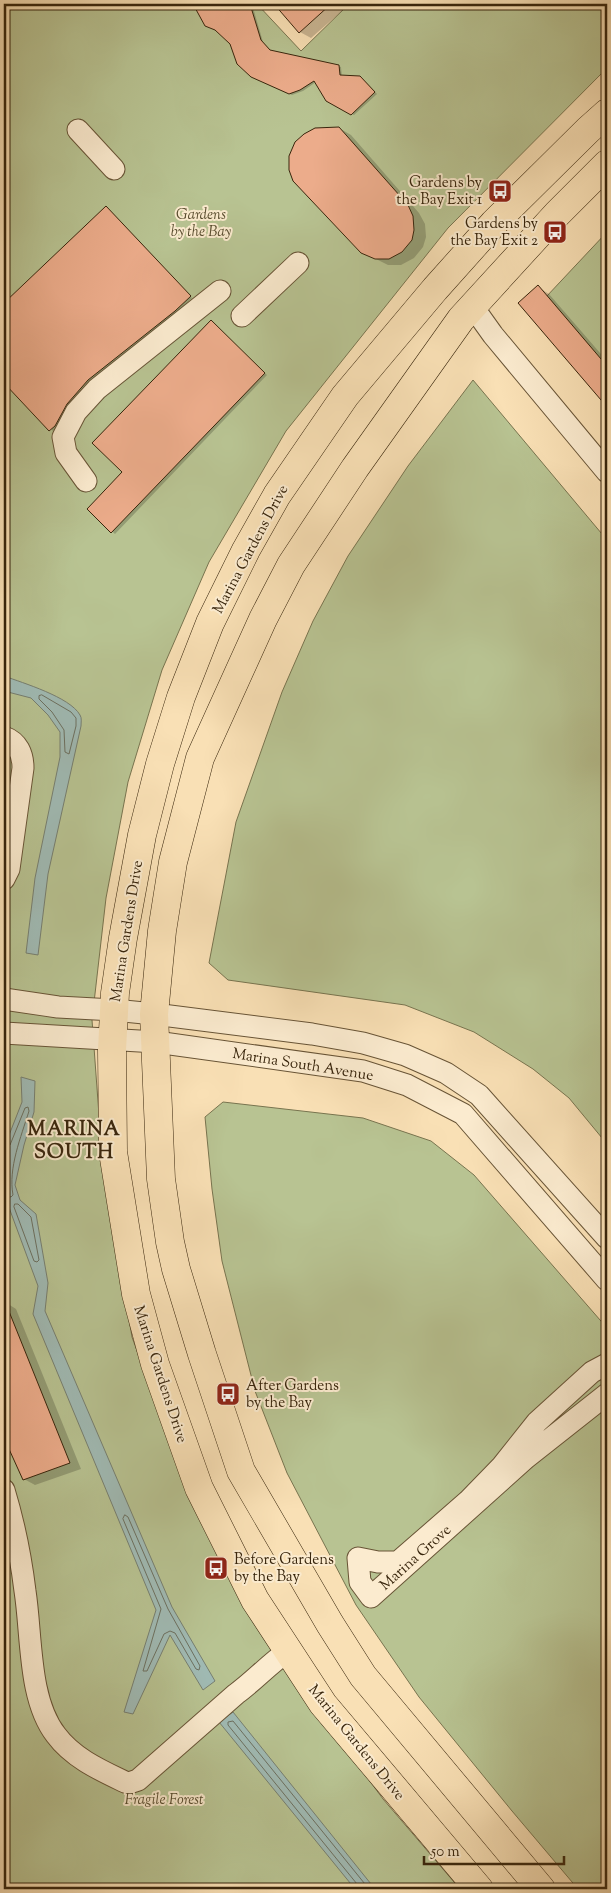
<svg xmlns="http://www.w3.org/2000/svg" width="611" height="1893" font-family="'Sorts Mill Goudy',serif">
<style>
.green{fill:#b8c392;stroke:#78744f}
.water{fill:#a0bbb5;stroke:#767f71}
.shadow{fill:#0003}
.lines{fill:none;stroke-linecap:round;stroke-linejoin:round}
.shore{stroke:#6c7060;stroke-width:1}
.building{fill:#ecac8b;stroke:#38250c}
.minor-casing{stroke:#685436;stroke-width:23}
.major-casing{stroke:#38250c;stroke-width:29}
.minor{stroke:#fbebcf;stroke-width:21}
.major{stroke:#f9e0b5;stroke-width:28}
.labels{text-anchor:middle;stroke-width:4;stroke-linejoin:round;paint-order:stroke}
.poi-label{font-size:15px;fill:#38250c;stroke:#fbebcf;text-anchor:end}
.park-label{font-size:15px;font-style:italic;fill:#584c2e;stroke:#fbebcf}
.street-label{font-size:15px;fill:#38250c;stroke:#fbebcf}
.district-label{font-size:20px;font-weight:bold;letter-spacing:1px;fill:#38250c;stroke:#fbebcf}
</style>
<rect width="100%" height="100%" fill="#f9e0b5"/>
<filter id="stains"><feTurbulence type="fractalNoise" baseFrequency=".004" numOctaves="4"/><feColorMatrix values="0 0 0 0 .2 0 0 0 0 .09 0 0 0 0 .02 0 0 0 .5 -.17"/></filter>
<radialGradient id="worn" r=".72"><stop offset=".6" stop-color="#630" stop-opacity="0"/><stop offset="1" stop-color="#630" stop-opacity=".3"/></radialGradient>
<path class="green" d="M 4,4 L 257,4 L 301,51 L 349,4 L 607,4 L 607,68 L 448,228 L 286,431 L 209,562 L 162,670 L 128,782 L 106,898 L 92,1020 L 103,1170 L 132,1337 L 188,1493 L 269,1644 L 383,1799 L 460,1889 L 4,1889 Z
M 607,232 L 607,406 L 531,313 Z
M 473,380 L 607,540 L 607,1144 L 569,1098 L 533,1069 L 474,1032 L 405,1005 L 228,980 L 209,963 L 236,822 L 282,692 L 313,621 L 348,556 L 408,466 Z
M 223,1102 L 363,1118 L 431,1141 L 474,1175 L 607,1328 L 607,1889 L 578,1889 L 512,1811 L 419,1697 L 356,1605 L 287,1473 L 255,1391 L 222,1261 L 212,1189 L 205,1117 Z"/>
<path class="water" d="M 4,676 C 23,683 70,697 80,715 C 82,718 81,722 81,726 L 48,874 L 38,955 L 26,953 L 35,878 L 60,757 L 60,732 L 48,715 L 31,698 L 4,691 Z
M 21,1077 L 35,1081 L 34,1112 L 24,1145 L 15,1185 L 20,1200 L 36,1214 L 48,1283 L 45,1311 L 172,1607 L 215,1681 L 203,1690 L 170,1635 L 133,1714 L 124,1712 L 156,1610 L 33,1314 L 38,1286 L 4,1194 L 4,1148 L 22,1102 Z
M 233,1712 L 375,1889 L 355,1889 L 219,1722 Z"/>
<path class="shadow" d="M 197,4 L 252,4 L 263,42 L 272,52 L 338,66 L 341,67 L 342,77 L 363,79 L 377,94 L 354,115 L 327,101 L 316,82 L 303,91 L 292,95 L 255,78 L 231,43 L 197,8 Z
M 276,4 L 350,4 L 311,38 L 300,32 Z
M 339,128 L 351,135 L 419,213 L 425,224 L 426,237 L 423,247 L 414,258 L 401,265 L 388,265 L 362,252 Z
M 106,207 L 192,298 L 53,431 L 4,381 L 4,305 Z
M 538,287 L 549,294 L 607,361 L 607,406 L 519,303 Z
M 213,323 L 267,375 L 115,534 L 88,509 L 124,472 Z
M 5,1302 L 16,1309 L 81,1469 L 35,1485 L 24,1479 L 4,1435 Z"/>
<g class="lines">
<path class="shore" d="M 42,695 L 71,712 L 76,718 L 76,726 L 69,754 L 65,752 L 64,730 L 52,712 L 39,699 L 39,696 Z
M 4,1148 L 10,1145 L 25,1108 L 28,1107 L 29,1111 C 21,1137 8,1168 13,1195 L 11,1197 L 4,1195
M 15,1204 L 18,1204 L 31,1217 L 39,1260 L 37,1262 L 34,1261 L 14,1207 Z
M 125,1515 L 128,1517 L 168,1609 L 200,1666 L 199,1670 L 196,1669 L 175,1633 L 170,1631 L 164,1634 L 147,1671 L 143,1671 L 161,1609 L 123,1519 Z
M 358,1889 L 357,1884 L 228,1725 L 228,1722 L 233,1721 L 369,1889"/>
</g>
<path class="building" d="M 193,4 L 250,4 L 261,40 L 270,50 L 339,65 L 340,75 L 360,76 L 375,92 L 351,115 L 326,101 L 314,81 L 300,90 L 289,94 L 251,77 L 237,64 L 230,44 L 215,30 L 205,26 Z
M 274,4 L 331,4 L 299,33 Z
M 339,127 L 408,205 L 413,216 L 414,230 L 412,240 L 402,252 L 389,259 L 375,259 L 361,253 L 293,181 L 289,170 L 289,156 L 295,142 L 304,134 L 315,128 Z
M 106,206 L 191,296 L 175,311 L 88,380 L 67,404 L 55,426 L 49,431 L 4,383 L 4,303 Z
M 538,285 L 607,366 L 607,407 L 518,303 Z
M 211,320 L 265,373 L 111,533 L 87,509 L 122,472 L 92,443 Z
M 4,1299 L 70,1463 L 23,1480 L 4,1438 Z"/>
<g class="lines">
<g class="minor-casing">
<path id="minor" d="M 78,130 L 114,169
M 473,307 L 493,335 L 607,472
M 242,316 L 298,263
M 86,481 L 66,453 L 63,437 L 76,412 L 97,389 L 220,291
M 4,737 C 18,742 23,754 23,768 L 9,869 L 4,879
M 4,999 L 58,1007 L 114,1010 L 154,1014 L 312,1034 L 363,1043 L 405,1055 L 446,1073 L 479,1095 L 607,1238
M 4,1033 L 156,1042 L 363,1071 L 407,1085 L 463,1114 L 607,1280
M 607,1364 L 592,1372 L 537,1422 L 502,1466 L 468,1501 L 398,1562 L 378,1562 L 358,1558 L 360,1582 L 371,1597 L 526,1458 L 607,1394
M 4,1490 C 14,1523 21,1558 25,1591 C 32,1636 28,1699 56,1735 C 73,1758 100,1770 125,1782 L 129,1783 L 138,1780 L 236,1694 C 254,1681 269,1664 288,1651"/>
</g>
<g class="major-casing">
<path id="major" d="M 479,1889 L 323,1704 L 255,1600 L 199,1488 L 155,1364 L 136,1294 L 113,1152 L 112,1050 L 115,993 L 123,938 L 142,835 L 160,764 L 181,697 L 210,623 L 246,550 L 277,495 L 345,396 L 435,289 L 494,223 L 588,130 L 607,113
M 541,1889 L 363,1676 L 330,1624 L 241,1471 L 202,1354 L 176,1269 L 170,1242 L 161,1179 L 154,1014 L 162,931 L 173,862 L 200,758 L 263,619 L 291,565 L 355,468 L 461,319 L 557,214 L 607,164"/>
</g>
<use href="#minor" class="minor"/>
<use href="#major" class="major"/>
</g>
<defs>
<g id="bus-square" transform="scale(1.25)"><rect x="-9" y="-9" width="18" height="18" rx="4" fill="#8f2418" stroke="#fbebcf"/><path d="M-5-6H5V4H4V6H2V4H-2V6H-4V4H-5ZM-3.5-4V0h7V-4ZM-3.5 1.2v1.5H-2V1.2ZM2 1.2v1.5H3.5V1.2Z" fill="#fff"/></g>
</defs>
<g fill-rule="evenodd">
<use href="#bus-square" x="500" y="191"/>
<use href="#bus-square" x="555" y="232"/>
<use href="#bus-square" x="228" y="1394"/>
<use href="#bus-square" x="216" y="1568"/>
</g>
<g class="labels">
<g class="poi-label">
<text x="482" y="187">Gardens by<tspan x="482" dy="17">the Bay Exit 1</tspan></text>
<text x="538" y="228">Gardens by<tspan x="538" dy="17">the Bay Exit 2</tspan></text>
<text x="246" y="1390" text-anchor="start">After Gardens<tspan x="246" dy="17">by the Bay</tspan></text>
<text x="234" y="1564" text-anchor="start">Before Gardens<tspan x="234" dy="17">by the Bay</tspan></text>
</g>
<g class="park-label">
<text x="201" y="219">Gardens<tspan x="201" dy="17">by the Bay</tspan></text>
<text x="164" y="1804">Fragile Forest</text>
</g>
<g class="street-label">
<text transform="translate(250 549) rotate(-62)" y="5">Marina Gardens Drive</text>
<text transform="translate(126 931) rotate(-81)" y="5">Marina Gardens Drive</text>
<text transform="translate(303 1064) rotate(9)" y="5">Marina South Avenue</text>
<text transform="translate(161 1374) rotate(72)" y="5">Marina Gardens Drive</text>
<text transform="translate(415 1557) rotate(-42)" y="5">Marina Grove</text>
<text transform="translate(357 1742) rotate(51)" y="5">Marina Gardens Drive</text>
</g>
<g class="district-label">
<text x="74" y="1135">MARINA<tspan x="74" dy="23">SOUTH</tspan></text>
</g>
</g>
<rect width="611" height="1893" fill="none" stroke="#f9e0b5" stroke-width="20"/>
<rect x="5" y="5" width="601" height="1883" fill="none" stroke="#38250c" stroke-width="2.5"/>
<rect x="10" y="10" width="591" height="1873" fill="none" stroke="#38250c"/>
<path d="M424 1856v8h140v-8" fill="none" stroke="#38250c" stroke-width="2.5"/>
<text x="431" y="1856" font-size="15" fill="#38250c" stroke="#fbebcf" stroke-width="4" paint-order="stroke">50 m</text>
<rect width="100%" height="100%" filter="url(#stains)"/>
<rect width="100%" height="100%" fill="url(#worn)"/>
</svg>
